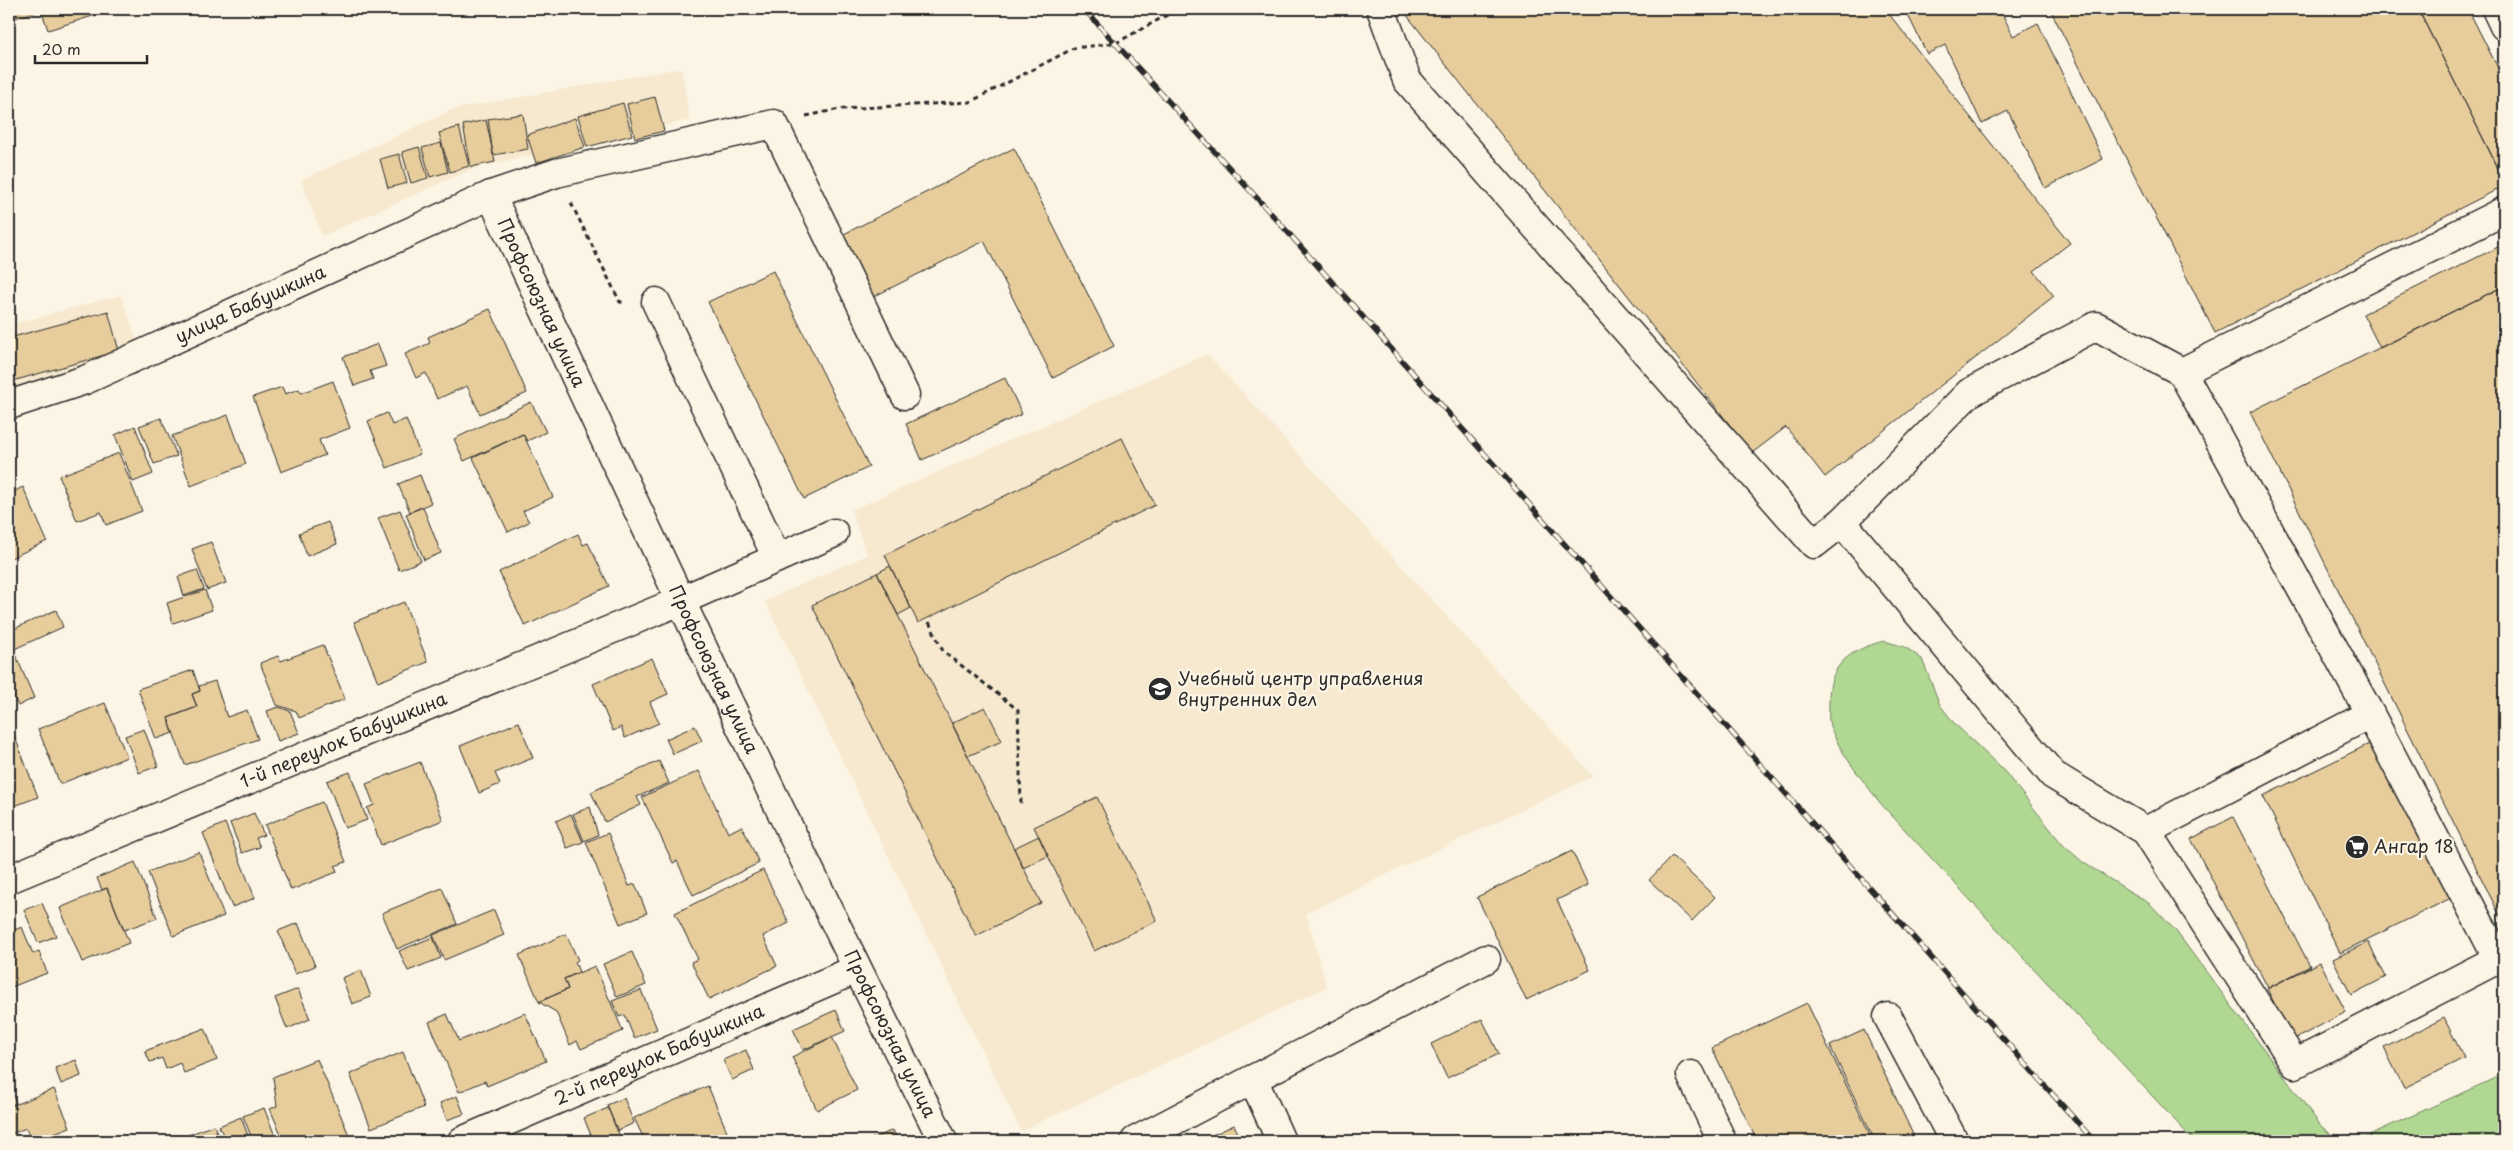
<svg xmlns="http://www.w3.org/2000/svg" width="2513" height="1150" font-family="'Playpen Sans',sans-serif">
<style>
.built{fill:#f6e9cf}
.green{fill:#b1d893;stroke:#6e825f}
.building{fill:#e7cd9c;stroke:#2b2b2b}
.lines{fill:none;stroke-linecap:round;stroke-linejoin:round}
.minor-casing{stroke:#2b2b2b;stroke-width:31}
.path{stroke:#2b2b2b;stroke-width:3;stroke-dasharray:5 4;stroke-linecap:butt}
.minor{stroke:#fcf5e5;stroke-width:28}
.rail-casing{stroke:#2b2b2b;stroke-width:5.5}
.rail{stroke:#fcf5e5;stroke-width:4;stroke-dasharray:11;stroke-linecap:butt}
.labels{text-anchor:middle;stroke-width:4.5;stroke-linejoin:round;paint-order:stroke}
.street-label{font-size:18px;fill:#2b2b2b;stroke:#fcf5e5}
.poi-label{font-size:18px;fill:#2b2b2b;stroke:#fcf5e5;text-anchor:start}
</style>
<rect width="100%" height="100%" fill="#fcf5e5"/>
<filter id="ink" filterUnits="userSpaceOnUse"><feTurbulence type="fractalNoise" baseFrequency=".02" numOctaves="2"/><feDisplacementMap in="SourceGraphic" scale="10" xChannelSelector="R" yChannelSelector="G"/><feConvolveMatrix kernelMatrix="1 2 1 2 8 2 1 2 1" color-interpolation-filters="sRGB"/></filter>
<g filter="url(#ink)">
<path class="built" d="M 681,68 L 690,120 L 475,168 L 322,236 L 301,180 L 454,109 Z
M 121,295 L 138,343 L 75,373 L 9,393 L 9,325 Z
M 1207,354 L 1593,776 L 1306,913 L 1327,987 L 1021,1131 L 765,601 L 867,555 L 851,510 Z"/>
<path class="green" d="M 1884,641 L 1905,647 L 1922,659 L 1940,705 L 1954,723 L 2004,771 L 2063,845 L 2084,863 L 2150,904 L 2175,930 L 2321,1126 L 2334,1137 L 2365,1137 L 2504,1074 L 2504,1141 L 2194,1141 L 1881,804 C 1862,779 1841,755 1830,726 C 1828,720 1829,710 1829,703 C 1828,665 1849,650 1884,641 Z"/>
<path class="building" d="M 9,9 L 41,9 L 42,10 L 12,19 Z
M 41,9 L 115,9 L 48,30 Z
M 1402,9 L 1885,9 L 2070,243 L 2034,271 L 2054,296 L 1825,477 L 1786,427 L 1752,453 Z
M 1905,9 L 2000,9 L 2013,36 L 2038,23 L 2103,159 L 2045,188 L 2008,111 L 1982,124 L 1945,45 L 1927,54 Z
M 2050,9 L 2418,9 L 2504,180 L 2504,186 L 2215,333 Z
M 2418,9 L 2468,9 L 2504,80 L 2504,180 Z
M 655,97 L 664,131 L 635,138 L 627,104 Z
M 623,103 L 632,135 L 587,147 L 578,116 Z
M 523,114 L 528,149 L 493,155 L 488,119 Z
M 575,118 L 585,147 L 536,163 L 527,135 Z
M 486,120 L 495,162 L 471,167 L 463,125 Z
M 459,127 L 469,166 L 450,172 L 439,133 Z
M 441,143 L 448,172 L 430,177 L 422,148 Z
M 419,147 L 428,178 L 411,183 L 402,152 Z
M 1014,148 L 1114,346 L 1053,378 L 984,241 L 871,298 L 840,236 Z
M 399,154 L 407,183 L 388,188 L 380,159 Z
M 2504,244 L 2504,286 L 2380,348 L 2363,314 Z
M 773,271 L 869,467 L 804,499 L 708,302 Z
M 2504,286 L 2504,924 L 2250,412 Z
M 490,309 L 527,393 L 480,414 L 467,386 L 437,399 L 426,373 L 416,378 L 405,354 L 430,343 L 428,337 Z
M 108,311 L 119,351 L 9,382 L 9,338 Z
M 378,344 L 386,366 L 370,371 L 373,379 L 354,386 L 343,357 Z
M 1005,378 L 1022,414 L 922,460 L 906,424 Z
M 333,381 L 350,428 L 319,440 L 325,455 L 281,472 L 253,397 L 282,387 L 285,394 L 299,389 L 301,393 Z
M 531,402 L 546,432 L 527,441 L 523,434 L 464,461 L 454,439 Z
M 387,413 L 392,425 L 406,419 L 420,454 L 387,468 L 368,421 Z
M 228,415 L 246,464 L 191,486 L 172,436 Z
M 161,418 L 177,456 L 154,464 L 139,426 Z
M 135,426 L 153,474 L 133,482 L 115,435 Z
M 523,434 L 553,497 L 523,511 L 529,522 L 508,532 L 473,458 Z
M 1122,438 L 1155,505 L 918,623 L 885,555 Z
M 119,453 L 142,511 L 106,525 L 101,512 L 77,521 L 59,476 Z
M 420,475 L 431,503 L 410,512 L 398,484 Z
M 23,487 L 47,541 L 9,559 L 9,494 Z
M 423,507 L 441,553 L 424,560 L 406,514 Z
M 400,510 L 421,561 L 399,570 L 378,518 Z
M 328,522 L 337,544 L 307,556 L 299,533 Z
M 578,534 L 583,545 L 588,543 L 609,586 L 525,626 L 499,572 Z
M 211,542 L 226,583 L 207,590 L 192,549 Z
M 890,566 L 911,608 L 898,615 L 877,573 Z
M 197,570 L 204,589 L 184,596 L 178,577 Z
M 877,573 L 1041,903 L 976,936 L 812,605 Z
M 205,590 L 212,610 L 173,623 L 167,603 Z
M 404,602 L 428,662 L 378,682 L 354,622 Z
M 56,610 L 63,627 L 12,650 L 9,643 L 9,631 Z
M 323,645 L 345,699 L 299,718 L 296,711 L 277,705 L 260,663 L 278,656 L 281,661 Z
M 14,651 L 34,698 L 18,706 L 9,685 L 9,654 Z
M 652,658 L 668,694 L 650,702 L 659,723 L 625,738 L 621,727 L 613,731 L 593,684 Z
M 193,670 L 200,691 L 192,694 L 197,707 L 168,718 L 173,733 L 156,739 L 138,689 Z
M 215,681 L 227,717 L 247,710 L 258,739 L 185,765 L 168,718 L 197,707 L 192,694 L 200,691 L 199,686 Z
M 105,703 L 127,757 L 60,784 L 38,729 Z
M 278,707 L 290,711 L 299,733 L 278,741 L 267,711 Z
M 985,707 L 1002,741 L 968,756 L 952,723 Z
M 519,722 L 533,758 L 495,773 L 500,784 L 479,793 L 460,746 Z
M 695,726 L 702,741 L 673,754 L 666,739 Z
M 9,727 L 11,727 L 38,797 L 9,808 Z
M 144,729 L 158,766 L 139,773 L 125,736 Z
M 2373,742 L 2451,898 L 2340,953 L 2263,796 Z
M 659,761 L 669,783 L 637,797 L 641,805 L 605,822 L 591,792 Z
M 420,762 L 443,820 L 381,845 L 367,808 L 374,805 L 366,784 Z
M 699,771 L 728,833 L 742,826 L 759,863 L 693,895 L 677,861 L 673,863 L 642,797 Z
M 350,772 L 367,820 L 345,828 L 327,781 Z
M 1097,797 L 1157,921 L 1094,951 L 1034,827 Z
M 322,802 L 346,862 L 335,866 L 337,872 L 291,890 L 265,825 Z
M 590,807 L 598,835 L 584,841 L 573,814 Z
M 254,813 L 264,835 L 256,838 L 260,847 L 242,853 L 230,823 Z
M 571,814 L 583,842 L 567,848 L 556,821 Z
M 2233,817 L 2310,966 L 2268,988 L 2191,839 Z
M 225,823 L 255,898 L 232,907 L 203,833 Z
M 608,833 L 629,886 L 635,884 L 647,913 L 620,924 L 586,842 Z
M 1039,836 L 1048,856 L 1023,868 L 1014,848 Z
M 1572,851 L 1588,885 L 1557,900 L 1590,970 L 1526,1000 L 1477,897 Z
M 199,852 L 224,916 L 173,936 L 148,872 Z
M 1672,856 L 1715,897 L 1692,921 L 1649,880 Z
M 135,862 L 157,918 L 124,930 L 107,888 L 102,890 L 97,878 Z
M 763,870 L 789,923 L 763,936 L 777,966 L 709,999 L 691,962 L 698,959 L 675,913 Z
M 107,888 L 129,943 L 82,962 L 60,908 Z
M 442,888 L 457,924 L 397,949 L 382,913 Z
M 42,903 L 56,936 L 38,943 L 24,910 Z
M 494,910 L 504,935 L 444,960 L 433,935 Z
M 298,923 L 315,966 L 295,974 L 278,931 Z
M 22,927 L 33,954 L 39,951 L 47,973 L 9,988 L 9,932 Z
M 566,934 L 578,960 L 575,962 L 579,972 L 564,979 L 568,989 L 539,1002 L 519,955 Z
M 433,937 L 441,958 L 408,971 L 399,951 Z
M 2368,942 L 2386,977 L 2351,995 L 2333,959 Z
M 632,952 L 646,985 L 617,997 L 603,964 Z
M 2320,962 L 2346,1012 L 2293,1040 L 2267,989 Z
M 595,966 L 623,1031 L 581,1049 L 577,1041 L 570,1045 L 556,1012 L 539,1002 L 568,989 L 564,979 Z
M 361,970 L 371,997 L 352,1004 L 342,978 Z
M 298,989 L 310,1019 L 287,1029 L 275,998 Z
M 641,990 L 657,1029 L 634,1038 L 625,1015 L 619,1017 L 612,1001 Z
M 1807,1003 L 1873,1141 L 1757,1141 L 1712,1048 Z
M 836,1010 L 845,1031 L 803,1050 L 793,1029 Z
M 525,1013 L 546,1061 L 487,1086 L 485,1081 L 459,1092 L 429,1022 L 447,1014 L 459,1041 Z
M 2444,1018 L 2464,1058 L 2404,1088 L 2384,1048 Z
M 1482,1019 L 1499,1054 L 1447,1078 L 1431,1044 Z
M 205,1028 L 217,1060 L 184,1073 L 180,1063 L 166,1069 L 162,1058 L 150,1062 L 145,1051 Z
M 1864,1030 L 1916,1141 L 1875,1141 L 1830,1046 Z
M 832,1037 L 857,1090 L 817,1110 L 792,1057 Z
M 746,1050 L 754,1070 L 732,1080 L 723,1060 Z
M 403,1052 L 424,1107 L 371,1128 L 350,1074 Z
M 317,1059 L 351,1140 L 284,1141 L 270,1109 L 277,1106 L 273,1077 Z
M 76,1060 L 81,1076 L 61,1084 L 55,1068 Z
M 9,1086 L 16,1103 L 9,1106 Z
M 708,1086 L 731,1141 L 645,1141 L 634,1118 Z
M 54,1089 L 70,1127 L 33,1141 L 31,1141 L 26,1128 L 9,1135 L 9,1107 Z
M 457,1096 L 464,1114 L 447,1120 L 440,1103 Z
M 624,1098 L 634,1123 L 617,1131 L 607,1105 Z
M 264,1108 L 277,1141 L 253,1141 L 243,1116 Z
M 608,1108 L 622,1141 L 596,1141 L 594,1137 L 592,1138 L 584,1118 Z
M 241,1117 L 250,1141 L 226,1141 L 219,1126 Z
M 214,1125 L 220,1141 L 173,1141 Z
M 1234,1125 L 1242,1141 L 1200,1141 Z
M 893,1130 L 898,1141 L 867,1141 Z"/>
<g class="lines">
<g class="minor-casing">
<g id="minor">
<path d="M 1381,9 L 1407,80 L 1814,544 L 1842,522 L 1969,393 L 2096,326 L 2182,372 L 2504,211"/>
<path d="M 2496,9 L 2504,26"/>
<path id="s1" d="M 491,195 C 638,512 786,828 943,1141"/>
<path d="M 656,302 L 777,558"/>
<path id="s2" d="M 9,405 L 85,380 L 491,195 L 556,173 L 774,124 L 905,395"/>
<path d="M 1842,522 L 2053,775 L 2146,831 L 2295,1064 L 2498,959 L 2370,714 L 2182,372"/>
<path d="M 2146,831 L 2370,714"/>
<path id="s3" d="M 9,879 L 680,601 L 834,533"/>
<path d="M 1888,1017 L 1954,1141"/>
<path d="M 1691,1075 L 1722,1141"/>
<path d="M 1253,1079 L 1486,959"/>
<path id="s4" d="M 462,1141 L 857,969"/>
<path d="M 1135,1141 L 1253,1079 L 1281,1141"/>
</g>
</g>
<path class="path" d="M 806,116 L 840,109 L 970,102 L 1074,48 L 1116,43 L 1178,9
M 571,203 L 620,302 L 624,302
M 929,622 L 943,651 L 1018,710 L 1021,804"/>
<use href="#minor" class="minor"/>
<g class="rail-casing">
<path id="rail" d="M 1084,9 L 1277,220 L 2094,1141"/>
</g>
<use href="#rail" class="rail"/>
</g>
</g>
<defs>
<g id="university-disc" transform="scale(1.25)"><circle r="9.5" fill="#2b2b2b" stroke="#fcf5e5"/><path d="M0-5L7-2L0 1L-7-2ZM-4 1L0 2.5L4 1V4Q0 6-4 4Z" fill="#fff"/></g>
<g id="supermarket-disc" transform="scale(1.25)"><circle r="9.5" fill="#2b2b2b" stroke="#fcf5e5"/><path d="M-6-5.5h2.5l.6 2H6L4.5 2H-2.5L-4.4-4H-6ZM-1.5 3.2a1.3 1.3 0 1 0 .1 0ZM3 3.2a1.3 1.3 0 1 0 .1 0Z" fill="#fff"/></g>
</defs>
<g fill-rule="evenodd">
<use href="#university-disc" x="1160" y="689"/>
<use href="#supermarket-disc" x="2357" y="847"/>
</g>
<g class="labels">
<g class="street-label">
<text dy="6" stroke="none"><textPath href="#s1" startOffset="119">Профсоюзная улица</textPath></text>
<text dy="6" stroke="none"><textPath href="#s2" startOffset="262">улица Бабушкина</textPath></text>
<text dy="6" stroke="none"><textPath href="#s1" startOffset="524">Профсоюзная улица</textPath></text>
<text dy="6" stroke="none"><textPath href="#s3" startOffset="362">1-й переулок Бабушкина</textPath></text>
<text dy="6" stroke="none"><textPath href="#s1" startOffset="929">Профсоюзная улица</textPath></text>
<text dy="6" stroke="none"><textPath href="#s4" startOffset="215">2-й переулок Бабушкина</textPath></text>
</g>
<g class="poi-label">
<text x="1178" y="685">Учебный центр управления<tspan x="1178" dy="21">внутренних дел</tspan></text>
<text x="2374" y="853">Ангар 18</text>
</g>
</g>
<rect width="2513" height="1150" fill="none" stroke="#fcf5e5" stroke-width="30"/>
<rect x="15" y="15" width="2483" height="1120" fill="none" stroke="#2b2b2b" stroke-width="2" filter="url(#ink)"/>
<path d="M35 55v8h112v-8" fill="none" stroke="#2b2b2b" stroke-width="2.5"/>
<text x="42" y="55" font-size="15" fill="#2b2b2b" stroke="#fcf5e5" stroke-width="4" paint-order="stroke">20 m</text>
</svg>
